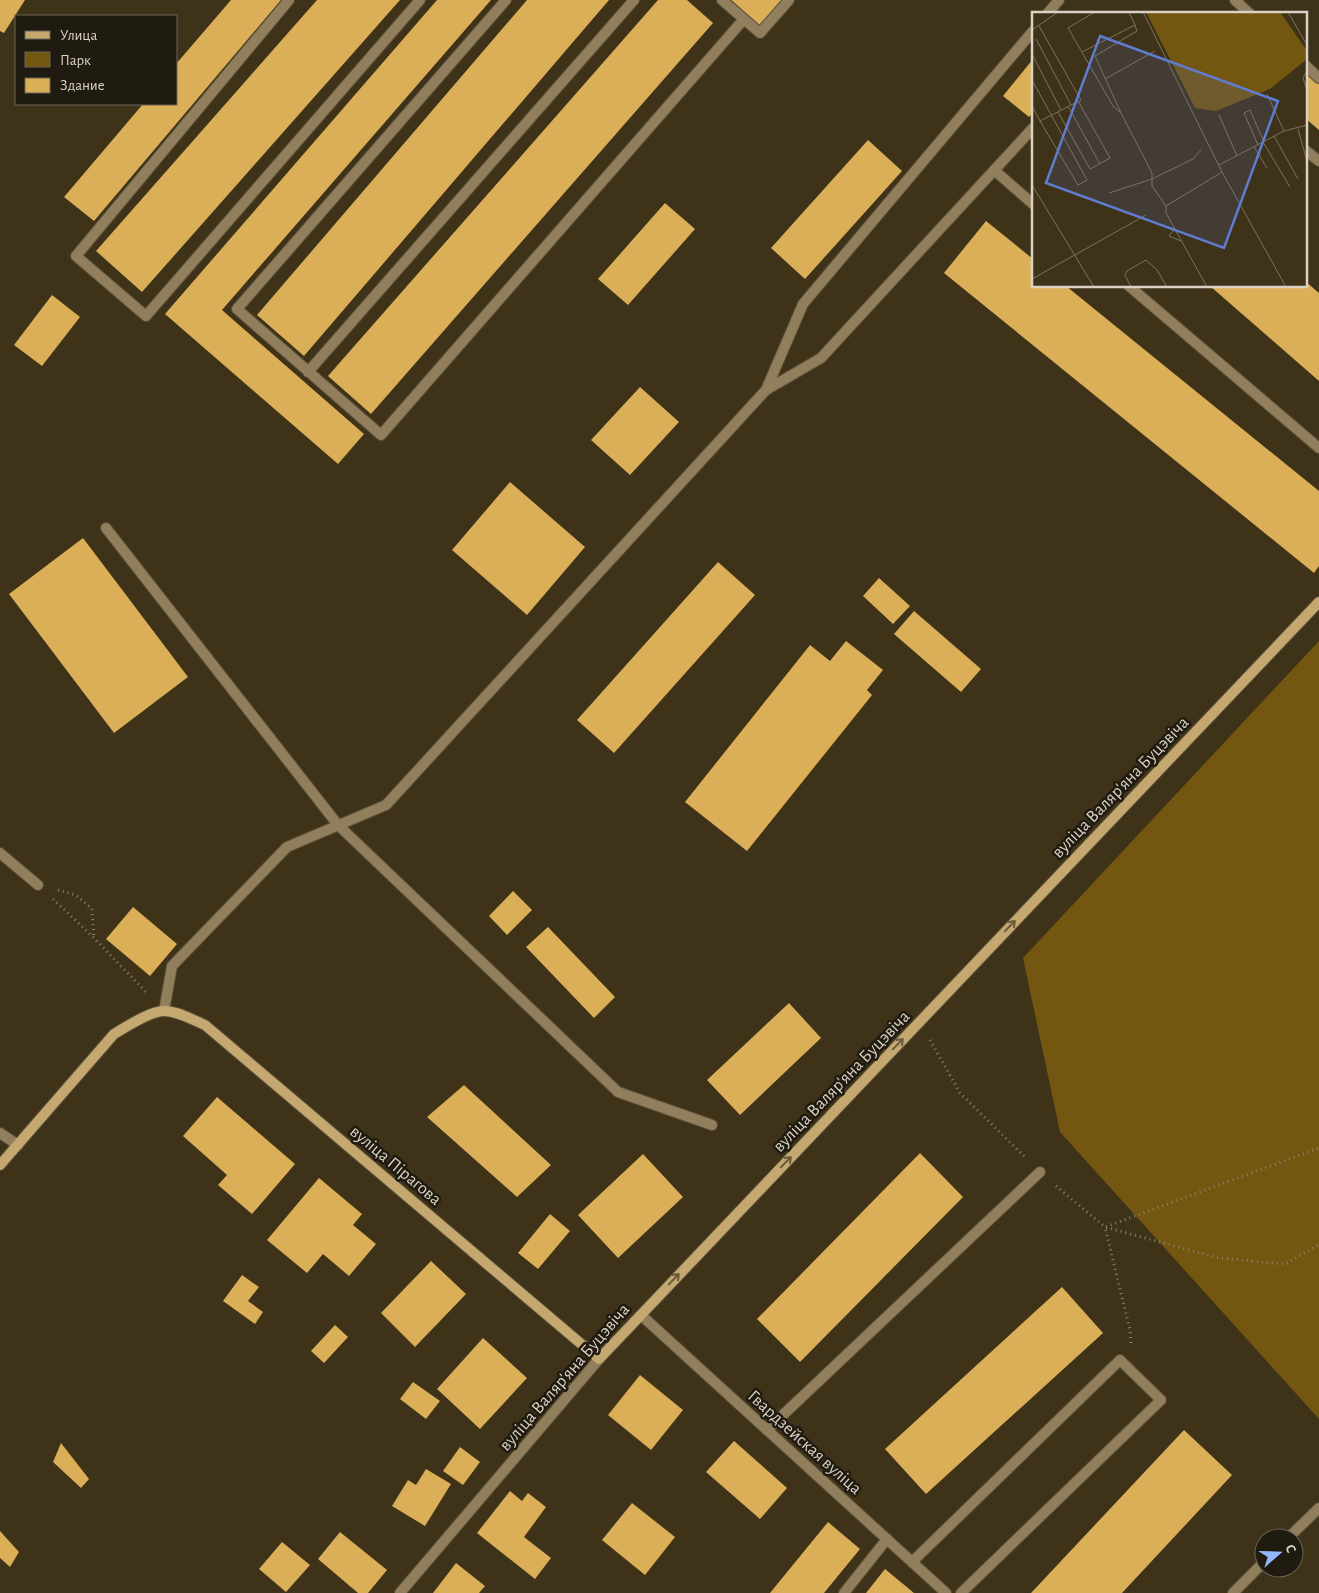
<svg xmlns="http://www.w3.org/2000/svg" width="1319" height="1593" font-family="'Alegreya Sans',sans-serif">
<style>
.green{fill:#73560f}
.building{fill:#daaf57}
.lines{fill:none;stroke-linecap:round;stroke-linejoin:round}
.lane-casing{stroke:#5a4f38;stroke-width:12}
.street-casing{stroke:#5a4f38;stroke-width:12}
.secondary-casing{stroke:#5a4f38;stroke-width:12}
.path{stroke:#8b816d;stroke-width:3;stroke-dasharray:1 4;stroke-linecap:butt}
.lane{stroke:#907e5c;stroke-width:10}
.street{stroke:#907e5c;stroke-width:10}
.secondary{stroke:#c4a870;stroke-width:10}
.oneway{stroke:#6a5a3b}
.labels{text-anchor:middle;stroke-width:5;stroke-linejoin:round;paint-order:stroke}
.street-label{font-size:18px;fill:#dad2c4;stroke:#201b10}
.inset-road{fill:none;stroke:#7c725d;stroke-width:1}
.view{fill:#5f7cd1;fill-opacity:0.15;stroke:#5f7cd1;stroke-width:2.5}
.inset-edge{fill:none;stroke:#dad2c4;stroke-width:2.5}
</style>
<rect width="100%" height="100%" fill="#3e3219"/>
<path class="green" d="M 1319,641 L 1319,1419 L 1060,1132 L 1023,958 Z"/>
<path class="building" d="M 0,0 L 25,0 L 4,33 L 0,31 Z
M 231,0 L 281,0 L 94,221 L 64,197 L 143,104 L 176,104 L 176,64 Z
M 317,0 L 400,0 L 142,292 L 96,251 Z
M 437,0 L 491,0 L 222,310 L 364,434 L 338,464 L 165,314 Z
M 527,0 L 609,0 L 304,356 L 257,315 Z
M 658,0 L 687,0 L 713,23 L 371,414 L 328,376 Z
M 731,0 L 783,0 L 760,26 Z
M 1033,59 L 1033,113 L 1029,117 L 1003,96 Z
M 1305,71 L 1319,82 L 1319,130 L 1305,118 Z
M 868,140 L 902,171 L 805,279 L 771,248 Z
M 665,203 L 695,229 L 628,305 L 598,279 Z
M 986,221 L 1033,259 L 1033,286 L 1066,286 L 1319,491 L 1319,566 L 1314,573 L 944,273 Z
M 1305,281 L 1319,293 L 1319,381 L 1210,286 L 1305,286 Z
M 52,295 L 80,317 L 42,366 L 14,345 Z
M 640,387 L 679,422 L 630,475 L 591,440 Z
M 510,482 L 585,547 L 527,615 L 452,550 Z
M 83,538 L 188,677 L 114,733 L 9,594 Z
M 718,562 L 755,595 L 614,753 L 577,720 Z
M 879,578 L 910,606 L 893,624 L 863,596 Z
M 914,611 L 981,669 L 961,692 L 894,634 Z
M 846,641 L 883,670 L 867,690 L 872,695 L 747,851 L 685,802 L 810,645 L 830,661 Z
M 513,891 L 532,910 L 507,935 L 489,916 Z
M 133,907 L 177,944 L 150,976 L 106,939 Z
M 548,927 L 615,997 L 594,1018 L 526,947 Z
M 789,1003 L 821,1038 L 740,1115 L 707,1080 Z
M 464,1085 L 551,1165 L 517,1197 L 427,1117 Z
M 217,1097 L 295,1164 L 252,1214 L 218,1185 L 227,1175 L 183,1136 Z
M 920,1153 L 963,1197 L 800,1362 L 757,1319 Z
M 643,1154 L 683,1197 L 618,1258 L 578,1215 Z
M 319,1178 L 362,1214 L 353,1225 L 376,1244 L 349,1276 L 323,1254 L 307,1273 L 267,1240 Z
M 550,1214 L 570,1231 L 538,1269 L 518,1253 Z
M 431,1261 L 466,1294 L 415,1347 L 381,1313 Z
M 242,1275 L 259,1287 L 248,1301 L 263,1312 L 255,1324 L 223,1301 Z
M 1062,1287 L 1103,1333 L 926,1494 L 885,1449 Z
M 335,1325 L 348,1337 L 324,1363 L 311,1351 Z
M 483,1338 L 527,1378 L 480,1429 L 437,1389 Z
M 640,1375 L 683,1410 L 651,1450 L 608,1415 Z
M 413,1382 L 440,1401 L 426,1419 L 400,1399 Z
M 1184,1430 L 1232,1475 L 1122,1593 L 1031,1593 Z
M 734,1441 L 787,1488 L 760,1519 L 706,1472 Z
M 61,1443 L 89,1479 L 81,1488 L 53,1462 Z
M 460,1447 L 480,1462 L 463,1485 L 443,1471 Z
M 426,1469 L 451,1484 L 425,1526 L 392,1506 L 408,1480 L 416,1485 Z
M 510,1491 L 522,1501 L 528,1493 L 546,1507 L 524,1537 L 551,1558 L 535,1579 L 477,1533 Z
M 632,1503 L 675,1537 L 645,1575 L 602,1540 Z
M 828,1522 L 860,1549 L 824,1593 L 770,1593 Z
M 0,1531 L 19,1552 L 10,1567 L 0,1558 Z
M 340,1532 L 387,1570 L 368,1593 L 358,1593 L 318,1559 Z
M 282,1542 L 310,1565 L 286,1592 L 259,1569 Z
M 456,1563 L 485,1586 L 479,1593 L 433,1593 Z
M 885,1569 L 914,1593 L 866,1593 Z"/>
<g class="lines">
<g class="lane-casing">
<path id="lane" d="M 289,0 L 76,256 L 146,316 L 420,0
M 506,0 L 237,309 L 381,435 L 744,19
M 722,0 L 760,33 L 789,0
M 1235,0 L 1250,14
M 1047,14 L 1059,0
M 1305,65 L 1319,78
M 1305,150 L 1319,161
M 994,170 L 1033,204
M 1129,286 L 1319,448
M 308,372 L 634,0
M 766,390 L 821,358 L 1033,128
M 106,528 L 338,825 L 618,1092 L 712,1125
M 164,1011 L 172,966 L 287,847 L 386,805 L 766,390 L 803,304 L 1033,31
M 0,1133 L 18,1145
M 767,1430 L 1040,1172
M 1288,1538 L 1319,1508
M 912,1562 L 1120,1360 L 1161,1400 L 961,1593
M 844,1593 L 887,1539
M 1233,1593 L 1264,1562"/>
</g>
<g class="street-casing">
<path id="street" d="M 0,853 L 38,885
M 641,1315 L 946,1593
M 400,1593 L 599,1359"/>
</g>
<g class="secondary-casing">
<path id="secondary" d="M 0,1165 L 114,1034 C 126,1027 150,1011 164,1011 C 178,1011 193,1020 205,1025 L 599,1359 L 1319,602"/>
</g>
<path class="path" d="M 58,890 L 76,895 L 92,909 L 94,938
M 53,899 L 94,938 L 146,992
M 930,1040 L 960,1093 L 1026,1158
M 1056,1186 L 1105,1227 L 1219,1258 L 1285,1264 L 1319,1245
M 1131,1343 L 1130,1330 L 1105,1227 L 1319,1148"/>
<use href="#lane" class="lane"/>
<use href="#street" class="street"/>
<use href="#secondary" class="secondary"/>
</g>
<defs><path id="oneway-shaft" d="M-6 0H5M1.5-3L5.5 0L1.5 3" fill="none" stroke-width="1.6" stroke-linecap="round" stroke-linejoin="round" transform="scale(1.25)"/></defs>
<g class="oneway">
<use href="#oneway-shaft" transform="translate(1010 926) rotate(-46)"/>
<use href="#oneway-shaft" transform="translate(898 1044) rotate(-46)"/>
<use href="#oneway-shaft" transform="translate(786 1162) rotate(-46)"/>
<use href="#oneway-shaft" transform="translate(674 1279) rotate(-46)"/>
</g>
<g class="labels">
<g class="street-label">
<text transform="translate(1120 787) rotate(-46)" y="6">вуліца Валяр'яна Буцэвіча</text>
<text transform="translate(841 1081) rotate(-46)" y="6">вуліца Валяр'яна Буцэвіча</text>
<text transform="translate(396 1165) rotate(40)" y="6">вуліца Пірагова</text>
<text transform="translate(564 1377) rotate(-49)" y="6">вуліца Валяр'яна Буцэвіча</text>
<text transform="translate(805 1442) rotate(42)" y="6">Гвардзейская вуліца</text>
</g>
</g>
<g transform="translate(1032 12)">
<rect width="275" height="275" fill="#3e3219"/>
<path d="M 114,0 L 248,0 L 275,39 L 275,47 L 238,77 L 184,99 L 163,96 Z" fill="#73560f"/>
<path class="inset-road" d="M 63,0 L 36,16 L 81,94 L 89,101 L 120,161 L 120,174 L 134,194M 111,0 L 190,160 L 254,275M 256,0 L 275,33M 0,18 L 26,0M 4,27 L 39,93M 50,40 L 103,13 L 97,0M 0,42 L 29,98M 275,59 L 271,66 L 275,78M 73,67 L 123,39M 0,68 L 55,168 L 46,173 L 8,109M 235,82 L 252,119M 0,94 L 8,109 L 49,88 L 7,14M 36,94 L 68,152M 26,100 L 58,157 L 78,146 L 46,89M 89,101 L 63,44 L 105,19 L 103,13M 187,103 L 205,144M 266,117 L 275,149M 242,124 L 266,167M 231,130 L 258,175M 226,133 L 212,101 L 218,98 L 232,130M 222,135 L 235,156M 187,153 L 252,119 L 275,113M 0,173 L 62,275M 77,181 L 120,167 L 161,147 L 169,138M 134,194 L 134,201 L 175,275M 134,194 L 190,160M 143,216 L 137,224 L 149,229M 0,267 L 114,203M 99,275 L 93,263 L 95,259 L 114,248 L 125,258 L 135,275"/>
<path class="view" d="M 68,24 L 246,89 L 192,236 L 14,171 Z"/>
<rect width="275" height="275" class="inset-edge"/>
</g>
<rect x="15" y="15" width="162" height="90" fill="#201b10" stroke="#6a6458"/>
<rect x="25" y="31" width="25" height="8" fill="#c4a870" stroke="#6a6458"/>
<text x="60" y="40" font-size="15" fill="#dad2c4">Улица</text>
<rect x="25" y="52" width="25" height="15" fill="#73560f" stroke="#6a6458"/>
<text x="60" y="65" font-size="15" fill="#dad2c4">Парк</text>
<rect x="25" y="78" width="25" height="15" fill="#daaf57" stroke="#6a6458"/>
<text x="60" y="90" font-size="15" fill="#dad2c4">Здание</text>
<g transform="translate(1279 1553) rotate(70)"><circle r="24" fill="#201b10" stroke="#6a6458"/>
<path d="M0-4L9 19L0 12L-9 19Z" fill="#93b7fd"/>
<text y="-8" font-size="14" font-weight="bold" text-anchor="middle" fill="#dad2c4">С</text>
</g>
</svg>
